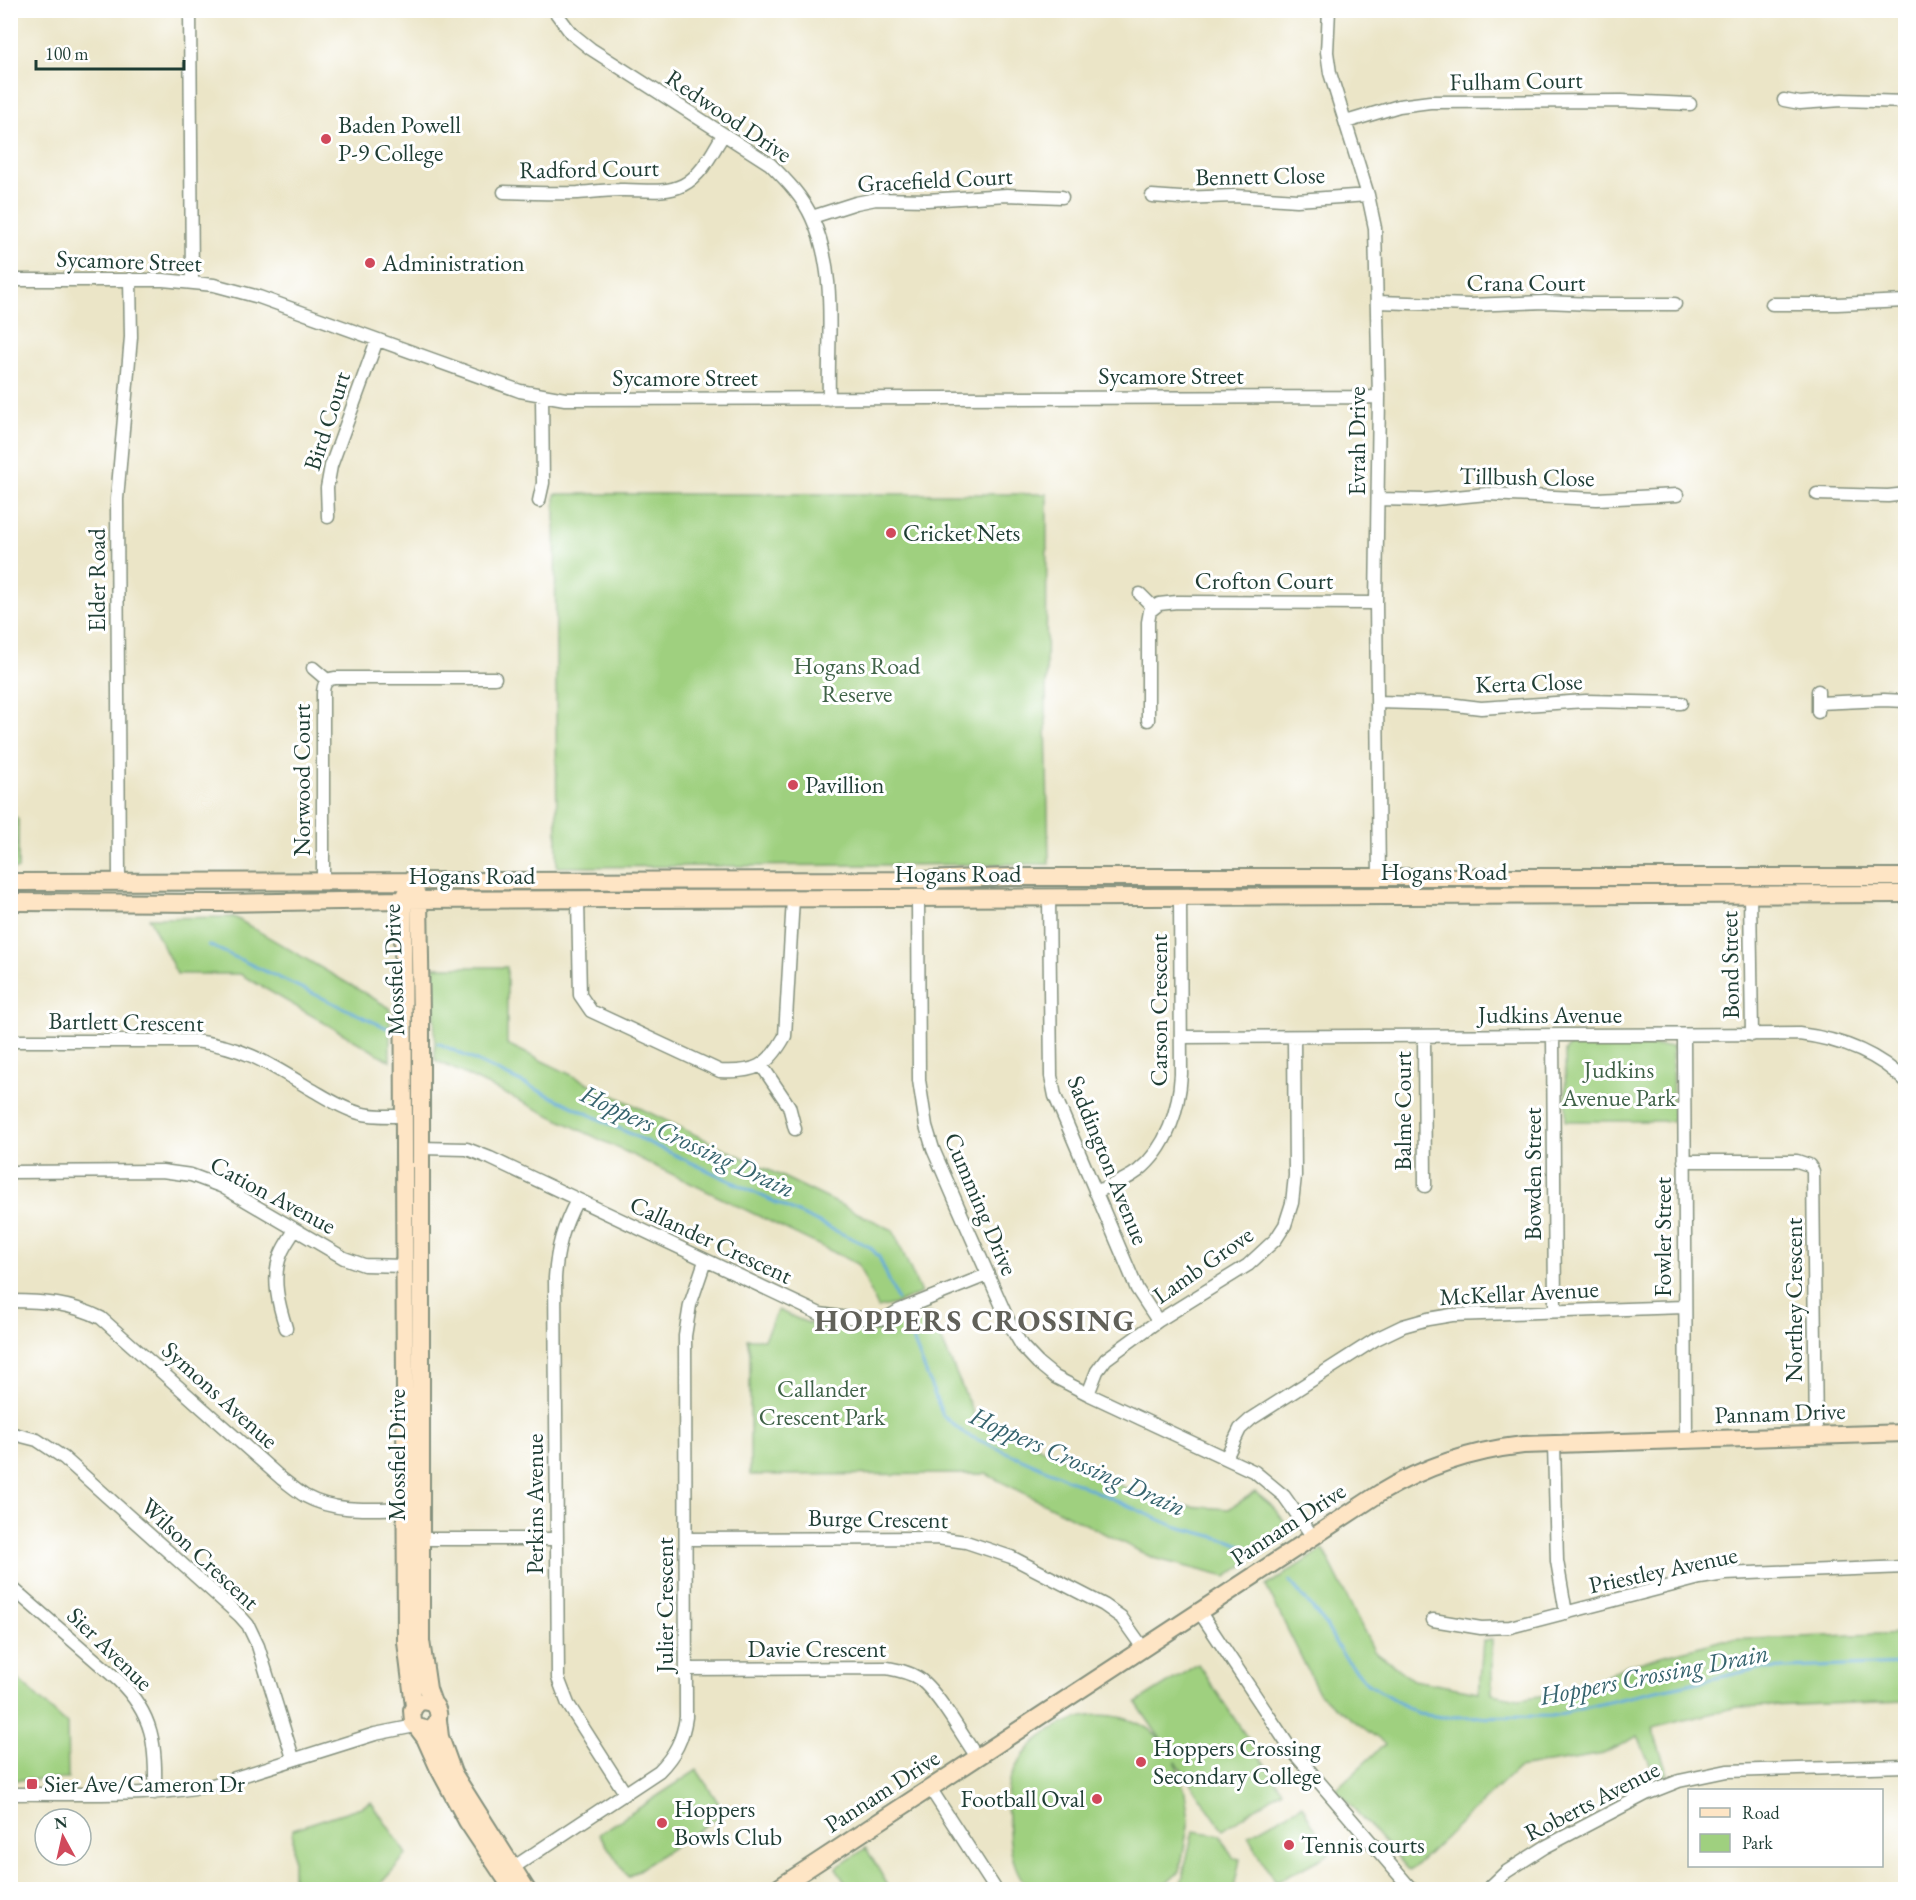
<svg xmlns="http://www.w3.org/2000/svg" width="1916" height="1900" font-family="'EB Garamond',serif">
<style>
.green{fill:#9fd07f;stroke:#5f865a;stroke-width:1.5}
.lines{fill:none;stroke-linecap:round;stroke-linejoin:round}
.stream{stroke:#62abd9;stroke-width:3}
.street-casing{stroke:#85917e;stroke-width:15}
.secondary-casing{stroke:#85917e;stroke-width:20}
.street{stroke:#fff;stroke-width:12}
.secondary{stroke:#fee5c5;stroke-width:16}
.poi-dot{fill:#d1495b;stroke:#fff;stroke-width:2}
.labels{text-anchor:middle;stroke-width:6;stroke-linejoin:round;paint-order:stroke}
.street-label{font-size:24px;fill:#1f3d34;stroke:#fff}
.poi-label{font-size:24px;fill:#1f3d34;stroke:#fff;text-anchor:start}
.park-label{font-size:24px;fill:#3f6247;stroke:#fff}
.water-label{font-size:26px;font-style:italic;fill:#36646e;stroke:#fff}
.district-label{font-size:30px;font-weight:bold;letter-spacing:1.5px;fill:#616159;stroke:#fff}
</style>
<rect width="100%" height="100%" fill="#fff"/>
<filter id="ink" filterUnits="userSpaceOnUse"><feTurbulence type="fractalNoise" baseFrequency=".0167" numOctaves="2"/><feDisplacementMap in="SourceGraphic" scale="12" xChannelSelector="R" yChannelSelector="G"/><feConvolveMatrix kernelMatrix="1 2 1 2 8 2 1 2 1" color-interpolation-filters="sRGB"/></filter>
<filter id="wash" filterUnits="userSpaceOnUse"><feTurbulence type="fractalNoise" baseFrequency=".008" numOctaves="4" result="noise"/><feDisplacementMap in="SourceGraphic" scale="24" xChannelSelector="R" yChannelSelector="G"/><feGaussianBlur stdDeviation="1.35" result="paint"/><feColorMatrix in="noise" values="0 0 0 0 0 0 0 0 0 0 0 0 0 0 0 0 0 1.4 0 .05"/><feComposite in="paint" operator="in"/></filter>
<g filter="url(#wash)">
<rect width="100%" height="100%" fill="#ebe5c7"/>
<path class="green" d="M 555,494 L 1047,494 L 1046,720 L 1049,864 L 557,867 Z
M 11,812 L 18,820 L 18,869 L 11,869 Z
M 234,917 L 390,1008 L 390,1061 L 240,974 L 177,974 L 149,918 Z
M 434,967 L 507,967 L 507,1044 L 893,1230 L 921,1293 L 895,1304 L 878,1308 L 858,1264 L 435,1060 Z
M 1569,1046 L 1672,1046 L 1673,1121 L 1566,1121 L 1565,1051 Z
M 778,1310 C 838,1339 868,1339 930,1313 L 975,1417 L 1160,1504 L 1229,1509 L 1255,1492 L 1272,1506 L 1289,1527 L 1287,1537 L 1226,1577 L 1153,1558 L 986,1474 L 750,1475 L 750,1352 L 747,1339 L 764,1339 Z
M 1323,1549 L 1374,1651 L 1413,1680 L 1479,1692 L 1483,1640 L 1492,1640 L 1492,1694 L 1519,1699 L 1581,1690 L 1627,1665 L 1723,1640 L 1905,1633 L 1905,1701 L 1738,1707 L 1652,1728 L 1668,1774 L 1656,1779 L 1638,1736 L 1603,1754 L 1518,1768 L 1410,1871 L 1336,1789 L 1385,1744 L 1320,1695 L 1266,1586 Z
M 1198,1664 L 1282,1790 L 1223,1830 L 1175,1761 L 1185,1792 L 1189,1820 L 1180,1871 L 1160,1889 L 1029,1889 C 1014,1872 1010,1852 1009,1830 C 1008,1813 1004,1790 1012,1775 C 1035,1723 1100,1697 1150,1730 C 1158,1735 1164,1747 1171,1754 L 1136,1703 Z
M 11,1673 L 67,1724 L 68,1779 L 11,1780 Z
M 697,1770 L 725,1813 L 628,1877 L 599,1834 Z
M 371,1802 L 407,1854 L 376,1889 L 293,1889 L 293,1829 L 361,1807 Z
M 1302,1805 L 1329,1854 L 1275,1883 L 1248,1835 Z
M 1193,1831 L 1220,1835 L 1233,1858 L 1240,1859 L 1234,1889 L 1195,1889 L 1192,1885 L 1181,1884 Z
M 866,1848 L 890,1889 L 850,1889 L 836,1868 Z"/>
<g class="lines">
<path class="stream" d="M 209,945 L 387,1028
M 438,1043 L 870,1247 L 879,1257 L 897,1299
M 908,1327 L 943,1416 L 965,1434 L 1174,1526 L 1231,1541 L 1257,1552
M 1290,1581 L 1326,1625 L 1341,1653 L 1368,1684 L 1418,1714 L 1443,1717 L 1552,1716 L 1625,1698 L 1757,1669 L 1906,1664"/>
</g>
</g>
<g filter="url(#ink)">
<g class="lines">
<g class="street-casing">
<path id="street" d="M 190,10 L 192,282
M 554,10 L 571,33 L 591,49 L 770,164 C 786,180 803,197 812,218 C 838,274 827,339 829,399
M 1329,10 L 1327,52 L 1330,73 L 1368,195 L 1375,228 L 1379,397 L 1376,603 L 1379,878
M 1784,100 L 1800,103 L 1842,100 L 1906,102
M 1346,122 L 1399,106 L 1430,102 L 1622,101 L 1690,104
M 504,192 C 529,193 554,194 578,193 C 592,192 605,190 619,190 C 640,189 663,195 683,185 C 702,175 712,153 723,135
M 1152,196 L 1180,198 L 1234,196 L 1297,200 L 1368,195
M 812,217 L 856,203 L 876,199 L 927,200 L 1007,195 L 1062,197
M 10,280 L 163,280 L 214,285 L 259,297 L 520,391 L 565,399 L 1379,397
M 1378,302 L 1470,305 L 1545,302 L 1593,304 L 1675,304
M 1772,304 L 1837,304 L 1906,301
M 1817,494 L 1888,496 L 1906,494
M 1378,499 L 1424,500 L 1487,494 L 1597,499 L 1677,495
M 539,501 L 543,483 L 542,396
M 328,517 L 327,488 L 331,466 L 377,340
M 1140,594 L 1153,607
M 313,668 L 327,680
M 1378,702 L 1448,704 L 1481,708 L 1586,701 L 1681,703
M 1819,703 L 1884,700 L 1906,701
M 1818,712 L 1818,691
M 1148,720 L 1148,622 L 1150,611 L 1159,604 L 1177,602 L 1376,603
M 119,881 L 117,499 L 131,337 L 130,279
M 323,881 L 323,695 C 323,685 325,679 335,678 L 495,678
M 1750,894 L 1752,1035
M 1049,898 L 1051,1076 L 1055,1096 L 1137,1289 L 1158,1321
M 918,899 L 919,1080 L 926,1126 L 933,1149 L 952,1193 L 1012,1329 L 1022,1346 L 1038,1363 L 1055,1377 L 1088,1394 L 1255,1472 L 1284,1496 L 1313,1537
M 578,900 L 580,995 L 591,1011 L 720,1071 C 754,1073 768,1067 785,1036 L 793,899
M 1684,1035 L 1686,1440
M 1424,1036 L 1425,1186
M 1553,1036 L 1555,1311
M 1181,1037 L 1799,1034 C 1840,1039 1877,1052 1906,1082
M 10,1041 L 195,1041 C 244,1047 268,1063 309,1088 C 325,1097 341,1108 359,1113 C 373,1117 389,1116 404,1116
M 762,1066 L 789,1106 L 795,1129
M 420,1148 L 467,1149 L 490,1158 L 820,1314 L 841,1317 L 885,1319 L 900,1310 L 987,1275
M 1684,1161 L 1797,1161 L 1809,1165 L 1813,1171 L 1816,1436
M 10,1172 L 162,1171 L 191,1175 L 223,1187 L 344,1258 L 364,1265 L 405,1266
M 1095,1192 C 1110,1186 1125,1181 1138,1171 C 1167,1148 1179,1110 1181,1074 L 1180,897
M 577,1200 C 563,1227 557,1247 555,1278 L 558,1678 L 568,1704 L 625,1793
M 10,1301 C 43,1301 71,1303 101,1318 L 282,1479 C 290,1485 297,1491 305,1496 C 336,1513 372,1509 406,1508
M 286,1328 C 279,1306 271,1278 281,1254 C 284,1246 290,1238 295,1230
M 1088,1394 L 1097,1371 L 1106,1359 L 1158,1321 L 1248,1265 L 1276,1239 L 1285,1225 L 1292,1203 L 1295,1176 L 1294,1037
M 10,1433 L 37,1440 L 64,1458 L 240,1616 L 248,1625 L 258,1646 L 293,1758
M 1554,1444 L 1557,1561 L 1566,1613
M 1226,1458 L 1240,1429 L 1251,1419 L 1376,1339 L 1403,1326 L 1428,1319 L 1452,1315 L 1684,1307
M 421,1539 L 556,1539
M 686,1539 L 937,1538 L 966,1542 L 1011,1557 L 1104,1605 L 1121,1617 L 1143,1648
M 10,1586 L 118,1680 C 154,1715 156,1745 155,1793
M 1199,1611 L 1290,1748 L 1412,1890
M 1433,1620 L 1481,1628 L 1510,1627 L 1700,1578 L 1725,1574 L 1906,1567
M 687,1669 L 887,1668 C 898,1670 909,1672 918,1678 C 936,1689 963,1737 977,1757
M 930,1788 L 996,1890
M 10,1794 C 78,1793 147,1798 213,1785 L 375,1734 L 415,1726
M 514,1867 L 659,1771 C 675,1755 683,1739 686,1717 L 685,1336 L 690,1305 L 705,1261
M 1487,1890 L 1506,1872 L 1545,1847 L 1646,1794 L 1679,1781 L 1727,1771 L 1906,1766"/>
</g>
<g class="secondary-casing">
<path id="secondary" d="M 10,882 L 919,880 L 1010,877 L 1906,877
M 408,890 L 403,900 L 406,1642 L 414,1706
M 415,890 L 419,900 L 421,1016 L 421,1641 L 428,1689 L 433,1703
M 10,902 L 220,903 L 403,900 L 1906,894
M 438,1720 L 440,1737 L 453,1773 L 527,1890
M 418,1727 C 435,1734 445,1716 433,1703 L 423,1701 L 418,1703 L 412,1710 L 413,1722 L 425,1738 L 438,1767 L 467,1821 L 513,1890
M 775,1890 L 1380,1493 C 1425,1466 1471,1451 1523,1445 L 1906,1433"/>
</g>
<use href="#street" class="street"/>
<use href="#secondary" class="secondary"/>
</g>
</g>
<g class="poi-dot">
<circle cx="326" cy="139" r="6"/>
<circle cx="370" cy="263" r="6"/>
<circle cx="891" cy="533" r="6"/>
<circle cx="793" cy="785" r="6"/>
<circle cx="1141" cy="1762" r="6"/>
<rect x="26" y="1778" width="12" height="12" rx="3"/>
<circle cx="1097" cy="1799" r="6"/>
<circle cx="662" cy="1823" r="6"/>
<circle cx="1289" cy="1845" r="6"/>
</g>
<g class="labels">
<g class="street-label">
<text transform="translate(1516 81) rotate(-1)" y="8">Fulham Court</text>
<text transform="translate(729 116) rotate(34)" y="8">Redwood Drive</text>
<text transform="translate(589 169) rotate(-1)" y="8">Radford Court</text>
<text transform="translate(1260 176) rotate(-1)" y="8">Bennett Close</text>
<text transform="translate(935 180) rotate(-3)" y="8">Gracefield Court</text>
<text transform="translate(129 261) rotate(2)" y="8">Sycamore Street</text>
<text x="1526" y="291">Crana Court</text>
<text x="1171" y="384">Sycamore Street</text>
<text x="685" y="386">Sycamore Street</text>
<text transform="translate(327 421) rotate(-72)" y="8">Bird Court</text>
<text transform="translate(1357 441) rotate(-90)" y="8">Evrah Drive</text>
<text transform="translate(1527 477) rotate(1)" y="8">Tillbush Close</text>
<text transform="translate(97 580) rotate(-90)" y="8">Elder Road</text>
<text x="1264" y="589">Crofton Court</text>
<text transform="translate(1529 683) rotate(-2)" y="8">Kerta Close</text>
<text transform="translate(302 780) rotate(-90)" y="8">Norwood Court</text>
<text x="1444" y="880">Hogans Road</text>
<text x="958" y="882">Hogans Road</text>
<text x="472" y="884">Hogans Road</text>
<text transform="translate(1730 965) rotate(-91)" y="8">Bond Street</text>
<text transform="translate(394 970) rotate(-92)" y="8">Mossfiel Drive</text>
<text transform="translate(1159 1010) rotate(-90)" y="8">Carson Crescent</text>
<text x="1550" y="1023">Judkins Avenue</text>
<text transform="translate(126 1022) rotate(1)" y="8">Bartlett Crescent</text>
<text transform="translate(1403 1111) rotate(-90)" y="8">Balme Court</text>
<text transform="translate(1108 1160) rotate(68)" y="8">Saddington Avenue</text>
<text transform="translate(1533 1174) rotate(-90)" y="8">Bowden Street</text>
<text transform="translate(273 1195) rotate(28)" y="8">Cation Avenue</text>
<text transform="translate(981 1204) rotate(67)" y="8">Cumming Drive</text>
<text transform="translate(1663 1237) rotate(-90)" y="8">Fowler Street</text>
<text transform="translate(711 1240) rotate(25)" y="8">Callander Crescent</text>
<text transform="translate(1203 1265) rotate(-35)" y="8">Lamb Grove</text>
<text transform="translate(1519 1293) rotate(-3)" y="8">McKellar Avenue</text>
<text transform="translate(1794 1300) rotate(-90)" y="8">Northey Crescent</text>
<text transform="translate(220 1395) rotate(42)" y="8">Symons Avenue</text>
<text transform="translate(1780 1413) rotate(-2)" y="8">Pannam Drive</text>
<text transform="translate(397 1455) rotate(-90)" y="8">Mossfiel Drive</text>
<text transform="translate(535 1504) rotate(-90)" y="8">Perkins Avenue</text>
<text transform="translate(878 1519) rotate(1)" y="8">Burge Crescent</text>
<text transform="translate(1288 1524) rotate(-33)" y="8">Pannam Drive</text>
<text transform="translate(200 1554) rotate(43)" y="8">Wilson Crescent</text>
<text transform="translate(1663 1570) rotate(-12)" y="8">Priestley Avenue</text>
<text transform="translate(665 1605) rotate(-90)" y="8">Julier Crescent</text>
<text transform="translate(110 1649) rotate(44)" y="8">Sier Avenue</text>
<text x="817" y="1657">Davie Crescent</text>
<text transform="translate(882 1791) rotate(-33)" y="8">Pannam Drive</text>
<text transform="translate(1592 1801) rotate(-27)" y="8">Roberts Avenue</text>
</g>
<g class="poi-label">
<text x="338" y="133">Baden Powell<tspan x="338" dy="28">P-9 College</tspan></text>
<text x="382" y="271">Administration</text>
<text x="903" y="541">Cricket Nets</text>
<text x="805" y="793">Pavillion</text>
<text x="1153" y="1756">Hoppers Crossing<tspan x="1153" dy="28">Secondary College</tspan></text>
<text x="44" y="1792">Sier Ave/Cameron Dr</text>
<text x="1085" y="1807" text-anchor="end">Football Oval</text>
<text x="674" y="1817">Hoppers<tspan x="674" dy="28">Bowls Club</tspan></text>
<text x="1301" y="1853">Tennis courts</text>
</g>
<g class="park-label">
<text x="857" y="674">Hogans Road<tspan x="857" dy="28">Reserve</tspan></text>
<text x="1619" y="1078">Judkins<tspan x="1619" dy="28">Avenue Park</tspan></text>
<text x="822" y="1397">Callander<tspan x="822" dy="28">Crescent Park</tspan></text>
</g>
<g class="water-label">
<text transform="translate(688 1141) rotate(25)" y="9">Hoppers Crossing Drain</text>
<text transform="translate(1078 1461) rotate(24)" y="9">Hoppers Crossing Drain</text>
<text transform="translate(1654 1674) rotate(-11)" y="9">Hoppers Crossing Drain</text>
</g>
<g class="district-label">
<text x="975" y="1331">HOPPERS CROSSING</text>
</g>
</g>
<rect width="1916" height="1900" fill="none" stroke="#fff" stroke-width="36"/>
<rect x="1688" y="1789" width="195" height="78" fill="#ffffff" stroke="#a5b1ae" stroke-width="1.5"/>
<rect x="1700" y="1808" width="30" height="9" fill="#fee5c5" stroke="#a5b1ae" stroke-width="1.5"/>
<text x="1742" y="1819" font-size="18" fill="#1f3d34">Road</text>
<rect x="1700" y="1834" width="30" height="18" fill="#9fd07f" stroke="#a5b1ae" stroke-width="1.5"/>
<text x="1742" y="1849" font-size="18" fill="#1f3d34">Park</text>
<g transform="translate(63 1837) rotate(352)"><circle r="28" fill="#ffffff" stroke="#a5b1ae" stroke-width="1.5"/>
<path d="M0-4.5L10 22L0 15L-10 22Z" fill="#d1495b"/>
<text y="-9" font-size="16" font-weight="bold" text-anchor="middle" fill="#1f3d34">N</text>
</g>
<path d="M36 60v9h148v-9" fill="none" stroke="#1f3d34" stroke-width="3"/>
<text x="45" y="60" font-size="18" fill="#1f3d34" stroke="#ffffff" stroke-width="4.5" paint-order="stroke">100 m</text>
</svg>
